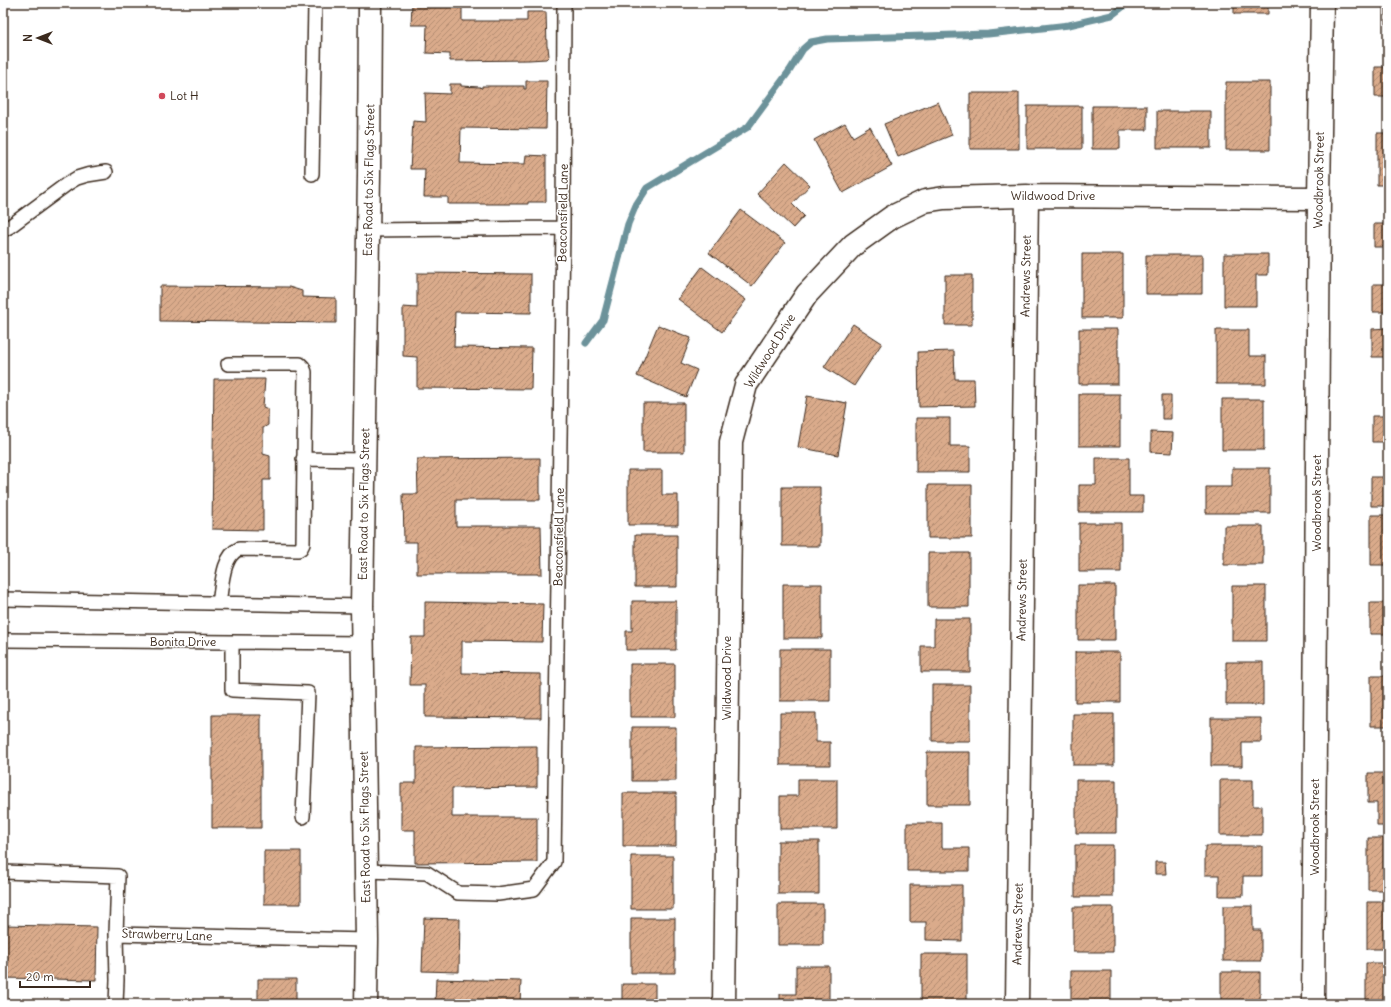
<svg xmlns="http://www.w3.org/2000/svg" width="1391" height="1007" font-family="Delius,sans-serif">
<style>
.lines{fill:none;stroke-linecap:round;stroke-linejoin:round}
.stream{stroke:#6c929a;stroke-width:7}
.building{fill:url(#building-hatch);stroke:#3b2a1e}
.service-casing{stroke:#3b2a1e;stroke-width:16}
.minor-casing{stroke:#3b2a1e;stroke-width:25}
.tertiary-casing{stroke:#3b2a1e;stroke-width:25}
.service{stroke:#fff;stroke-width:13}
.minor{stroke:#fff;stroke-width:22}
.tertiary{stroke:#fff;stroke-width:22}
.poi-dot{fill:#d1495b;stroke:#fff;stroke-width:1.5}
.labels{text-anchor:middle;stroke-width:3;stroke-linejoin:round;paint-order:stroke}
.poi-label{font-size:12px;fill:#3b2a1e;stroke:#fff;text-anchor:start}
.street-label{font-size:12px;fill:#3b2a1e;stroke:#fff}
</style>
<defs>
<pattern id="building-hatch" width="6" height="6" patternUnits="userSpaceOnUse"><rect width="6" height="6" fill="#daab8b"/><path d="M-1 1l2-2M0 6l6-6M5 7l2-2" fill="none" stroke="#b28b71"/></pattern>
</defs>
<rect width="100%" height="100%" fill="#fff"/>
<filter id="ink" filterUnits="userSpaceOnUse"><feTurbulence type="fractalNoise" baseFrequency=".025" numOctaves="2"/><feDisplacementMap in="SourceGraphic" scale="8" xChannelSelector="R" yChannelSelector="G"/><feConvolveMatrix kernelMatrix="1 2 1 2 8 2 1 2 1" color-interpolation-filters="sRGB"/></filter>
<g filter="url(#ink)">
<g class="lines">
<path class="stream" d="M 586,343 L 603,320 L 628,224 L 636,205 L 647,188 L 748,127 L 790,70 L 803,49 L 811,42 L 827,39 L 988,34 L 1069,25 L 1112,15 L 1128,3"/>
</g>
<path class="building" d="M 412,3 L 462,3 L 462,21 L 527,21 L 527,12 L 546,12 L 547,47 L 548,47 L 549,56 L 546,59 L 529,60 L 450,61 L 450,54 L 426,53 L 427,25 L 411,25 Z
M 1234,3 L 1268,3 L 1268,14 L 1234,14 Z
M 1386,8 L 1388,8 L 1388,54 L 1386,54 Z
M 1375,67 L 1388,67 L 1388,121 L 1385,121 L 1385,97 L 1375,97 Z
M 526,81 L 547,81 L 546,129 L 461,128 L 460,163 L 525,164 L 526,155 L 546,156 L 546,202 L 528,202 L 528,204 L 448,204 L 448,197 L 424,197 L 425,169 L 410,169 L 413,121 L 426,122 L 425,93 L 450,94 L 450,84 L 461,84 L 461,86 L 480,87 L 481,88 L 482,88 L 482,86 L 524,86 L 524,89 L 526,89 Z
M 1226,82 L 1270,82 L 1270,150 L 1226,150 Z
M 970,93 L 1019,93 L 1019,149 L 970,149 Z
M 938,102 L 952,135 L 898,157 L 884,124 Z
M 1027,106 L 1082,106 L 1082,149 L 1027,149 Z
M 1092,106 L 1147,106 L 1147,130 L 1120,130 L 1120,149 L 1092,149 Z
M 1157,111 L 1211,111 L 1211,148 L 1157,148 Z
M 845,123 L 853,137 L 870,127 L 892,166 L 843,193 L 814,140 Z
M 1377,133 L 1388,133 L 1388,185 L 1377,185 Z
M 786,162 L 810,185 L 792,204 L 804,216 L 793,228 L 757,194 Z
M 741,210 L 785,243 L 752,286 L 709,253 Z
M 1374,224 L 1388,224 L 1388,247 L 1374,247 Z
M 1082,254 L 1123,254 L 1123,318 L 1082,318 Z
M 1224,254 L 1268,254 L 1268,275 L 1256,275 L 1256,306 L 1224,306 Z
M 1146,255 L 1202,255 L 1202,294 L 1146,294 Z
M 702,267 L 746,300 L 722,332 L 678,299 Z
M 417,273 L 531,274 L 531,313 L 455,312 L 454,347 L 532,348 L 531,389 L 417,388 L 417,357 L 403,356 L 403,307 L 417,308 Z
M 945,275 L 972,275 L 972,325 L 945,325 Z
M 1373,284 L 1388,284 L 1388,312 L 1373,312 Z
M 160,286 L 289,287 L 302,291 L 302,297 L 336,298 L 336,323 L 160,321 Z
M 853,324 L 882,343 L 854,386 L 824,367 Z
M 658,325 L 691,338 L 681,363 L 697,370 L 686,397 L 637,376 Z
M 1388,328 L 1388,357 L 1372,357 L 1372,329 Z
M 1079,329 L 1118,329 L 1118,384 L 1079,384 Z
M 1216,330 L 1249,330 L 1249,356 L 1266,356 L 1266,384 L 1216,384 Z
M 954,351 L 955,379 L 974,379 L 975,406 L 919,407 L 918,352 Z
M 214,379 L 265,379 L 263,407 L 268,409 L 268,425 L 263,428 L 263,454 L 270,456 L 270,480 L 263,480 L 263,530 L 212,529 Z
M 1079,394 L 1120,394 L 1120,446 L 1079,446 Z
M 1162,395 L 1171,395 L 1171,419 L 1162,419 Z
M 807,396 L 847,403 L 838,455 L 798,447 Z
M 1222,399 L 1264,399 L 1264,450 L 1222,450 Z
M 643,403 L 684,403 L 684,452 L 643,452 Z
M 1372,416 L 1388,416 L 1388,442 L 1372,442 Z
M 916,418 L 950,418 L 950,446 L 970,446 L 970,472 L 916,472 Z
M 1151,432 L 1173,433 L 1172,453 L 1151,452 Z
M 540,458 L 540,500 L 456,500 L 456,526 L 541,526 L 542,574 L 417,574 L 417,542 L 404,542 L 403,494 L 418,494 L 417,459 Z
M 1096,458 L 1129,458 L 1129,496 L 1143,496 L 1143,512 L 1079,512 L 1079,485 L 1096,485 Z
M 1232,468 L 1270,468 L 1270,513 L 1206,513 L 1206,487 L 1232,487 Z
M 628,470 L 662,470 L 662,495 L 678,495 L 678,525 L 628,525 Z
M 1371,477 L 1388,477 L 1388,506 L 1371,506 Z
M 928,485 L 972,485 L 972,538 L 928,538 Z
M 782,487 L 820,487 L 820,546 L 782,546 Z
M 1371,515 L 1388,515 L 1388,565 L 1371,565 Z
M 1079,523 L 1121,523 L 1121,572 L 1079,572 Z
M 1224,526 L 1263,526 L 1263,565 L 1224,565 Z
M 635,535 L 677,535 L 677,587 L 635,587 Z
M 928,553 L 969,553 L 969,607 L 928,607 Z
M 783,584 L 822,584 L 822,638 L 783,638 Z
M 1078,585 L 1115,585 L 1115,640 L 1078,640 Z
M 1232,586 L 1266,586 L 1266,641 L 1232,641 Z
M 632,601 L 676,601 L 676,650 L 626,650 L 626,631 L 632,631 Z
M 425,602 L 543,604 L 542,642 L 462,641 L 462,673 L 541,674 L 541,718 L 425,717 L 425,685 L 410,685 L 411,637 L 425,637 Z
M 1370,603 L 1388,603 L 1388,634 L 1370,634 Z
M 934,619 L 970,619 L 970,672 L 921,672 L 921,646 L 934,646 Z
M 780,649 L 830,649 L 830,701 L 780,701 Z
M 1075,652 L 1120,652 L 1120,702 L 1075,702 Z
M 1226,662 L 1263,662 L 1263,705 L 1226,705 Z
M 630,664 L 675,664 L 675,717 L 630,717 Z
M 1371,676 L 1388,676 L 1388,726 L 1371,726 Z
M 932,685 L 970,685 L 970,741 L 932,741 Z
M 780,713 L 816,713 L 816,742 L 830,742 L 830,765 L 780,765 Z
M 1073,714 L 1114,714 L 1114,765 L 1073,765 Z
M 212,715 L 261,715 L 261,828 L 212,828 Z
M 1211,718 L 1261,718 L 1261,742 L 1242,742 L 1242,766 L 1211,766 Z
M 632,727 L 676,727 L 676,781 L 632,781 Z
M 537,746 L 537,787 L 452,788 L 452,817 L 537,817 L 537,862 L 415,863 L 415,830 L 401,830 L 401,783 L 416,783 L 416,747 Z
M 927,752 L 970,752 L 970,805 L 927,805 Z
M 1368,773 L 1388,773 L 1388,826 L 1377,826 L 1377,803 L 1368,803 Z
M 798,779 L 837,779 L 837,829 L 780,829 L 780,796 L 798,796 Z
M 1076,780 L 1116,780 L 1116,833 L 1076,833 Z
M 1220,780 L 1253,780 L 1253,806 L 1262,806 L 1262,835 L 1220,835 Z
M 623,793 L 676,793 L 676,846 L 623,846 Z
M 907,823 L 942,823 L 942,848 L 969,848 L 969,871 L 907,871 Z
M 1368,838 L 1388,838 L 1388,890 L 1368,890 Z
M 778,841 L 819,841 L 819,894 L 778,894 Z
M 1075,845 L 1113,845 L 1113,897 L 1075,897 Z
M 1205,846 L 1262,846 L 1262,876 L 1243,876 L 1243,896 L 1219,896 L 1219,875 L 1205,875 Z
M 264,851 L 301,851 L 301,904 L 264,904 Z
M 631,856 L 673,856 L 673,909 L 631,909 Z
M 1155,862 L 1165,862 L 1166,874 L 1155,874 Z
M 910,885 L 962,885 L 962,941 L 926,940 L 926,922 L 910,922 Z
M 1367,902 L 1388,902 L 1388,949 L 1367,949 Z
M 778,904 L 823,904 L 823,945 L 778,945 Z
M 1223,906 L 1253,906 L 1253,930 L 1261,930 L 1261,961 L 1223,961 Z
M 1073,907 L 1113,907 L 1113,952 L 1073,952 Z
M 424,918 L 460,919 L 459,972 L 422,971 Z
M 631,918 L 675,918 L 675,973 L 631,973 Z
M 3,925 L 97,927 L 96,980 L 3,978 Z
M 921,954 L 967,954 L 967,1004 L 921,1004 Z
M 1366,963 L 1388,963 L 1388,1004 L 1366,1004 Z
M 796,966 L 829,966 L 829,1004 L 780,1004 L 780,994 L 796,994 Z
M 1071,971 L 1111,971 L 1111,1004 L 1071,1004 Z
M 1221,972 L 1260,972 L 1260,1004 L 1221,1004 Z
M 258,979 L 296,979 L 296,1004 L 258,1004 Z
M 436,979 L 521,981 L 520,1004 L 435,1004 Z
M 622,984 L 655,984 L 655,1004 L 622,1004 Z"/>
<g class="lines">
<g class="service-casing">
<path id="service" d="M 312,174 L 315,3
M 3,230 L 9,227 L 67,184 L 77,178 L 87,175 L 106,172
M 368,230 L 563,228
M 303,459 L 364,460
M 3,599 L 362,606
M 219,603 C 222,587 222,556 239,549 L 298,550 L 301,548 L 303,544 L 305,372 L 303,367 L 300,364 L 228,364
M 3,640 L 363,643
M 232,642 L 232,690 L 308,693 L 303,817
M 366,871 L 427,873 L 458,893 L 498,894 L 534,889 L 554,862 L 563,228 L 564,3
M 3,872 L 118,876 L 116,934 L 117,980 L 116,1004
M 116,934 L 367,940"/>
</g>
<g class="minor-casing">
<path id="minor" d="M 724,1004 L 731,442 L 746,385 L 807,294 L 853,245 L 892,217 L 925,201 L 944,198 L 1027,196 L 1319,198
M 1017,1004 L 1027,196
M 1313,1004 L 1319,198 L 1322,3"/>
</g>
<g class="tertiary-casing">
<path id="tertiary" d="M 366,1004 L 367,940 L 362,606 L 369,175 L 370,3"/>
</g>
<use href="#service" class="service"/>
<use href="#minor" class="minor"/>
<use href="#tertiary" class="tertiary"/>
</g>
</g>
<circle class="poi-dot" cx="162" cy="96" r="4"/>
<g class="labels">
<g class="poi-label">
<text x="170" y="100">Lot H</text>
</g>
<g class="street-label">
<text transform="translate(369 180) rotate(-89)" y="4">East Road to Six Flags Street</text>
<text transform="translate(1319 180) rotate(-89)" y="4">Woodbrook Street</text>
<text x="1053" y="200">Wildwood Drive</text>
<text transform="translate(563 213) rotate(-89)" y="4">Beaconsfield Lane</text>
<text transform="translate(1026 276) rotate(-89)" y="4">Andrews Street</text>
<text transform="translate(770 351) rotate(-58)" y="4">Wildwood Drive</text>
<text transform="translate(1317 503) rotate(-90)" y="4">Woodbrook Street</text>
<text transform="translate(364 504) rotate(-89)" y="4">East Road to Six Flags Street</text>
<text transform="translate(559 537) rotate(-89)" y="4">Beaconsfield Lane</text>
<text transform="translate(1022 600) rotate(-89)" y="4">Andrews Street</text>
<text x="183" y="646">Bonita Drive</text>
<text transform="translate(727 678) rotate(-90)" y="4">Wildwood Drive</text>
<text transform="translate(365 827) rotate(-91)" y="4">East Road to Six Flags Street</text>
<text transform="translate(1315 827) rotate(-90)" y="4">Woodbrook Street</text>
<text transform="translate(1018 924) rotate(-89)" y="4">Andrews Street</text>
<text transform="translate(167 935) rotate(2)" y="4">Strawberry Lane</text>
</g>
</g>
<rect width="1391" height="1007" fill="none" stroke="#fff" stroke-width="16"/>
<rect x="8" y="8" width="1375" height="991" fill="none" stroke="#3b2a1e" stroke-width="1.5" filter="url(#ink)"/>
<g transform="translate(38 38) rotate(270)" stroke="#ffffff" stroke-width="3" paint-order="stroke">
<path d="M0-3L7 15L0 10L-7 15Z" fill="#3b2a1e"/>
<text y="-6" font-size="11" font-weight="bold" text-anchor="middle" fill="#3b2a1e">N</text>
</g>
<path d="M20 981v6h70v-6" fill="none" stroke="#3b2a1e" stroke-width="2"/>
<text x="26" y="981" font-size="12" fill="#3b2a1e" stroke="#ffffff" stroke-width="3" paint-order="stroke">20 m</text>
</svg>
